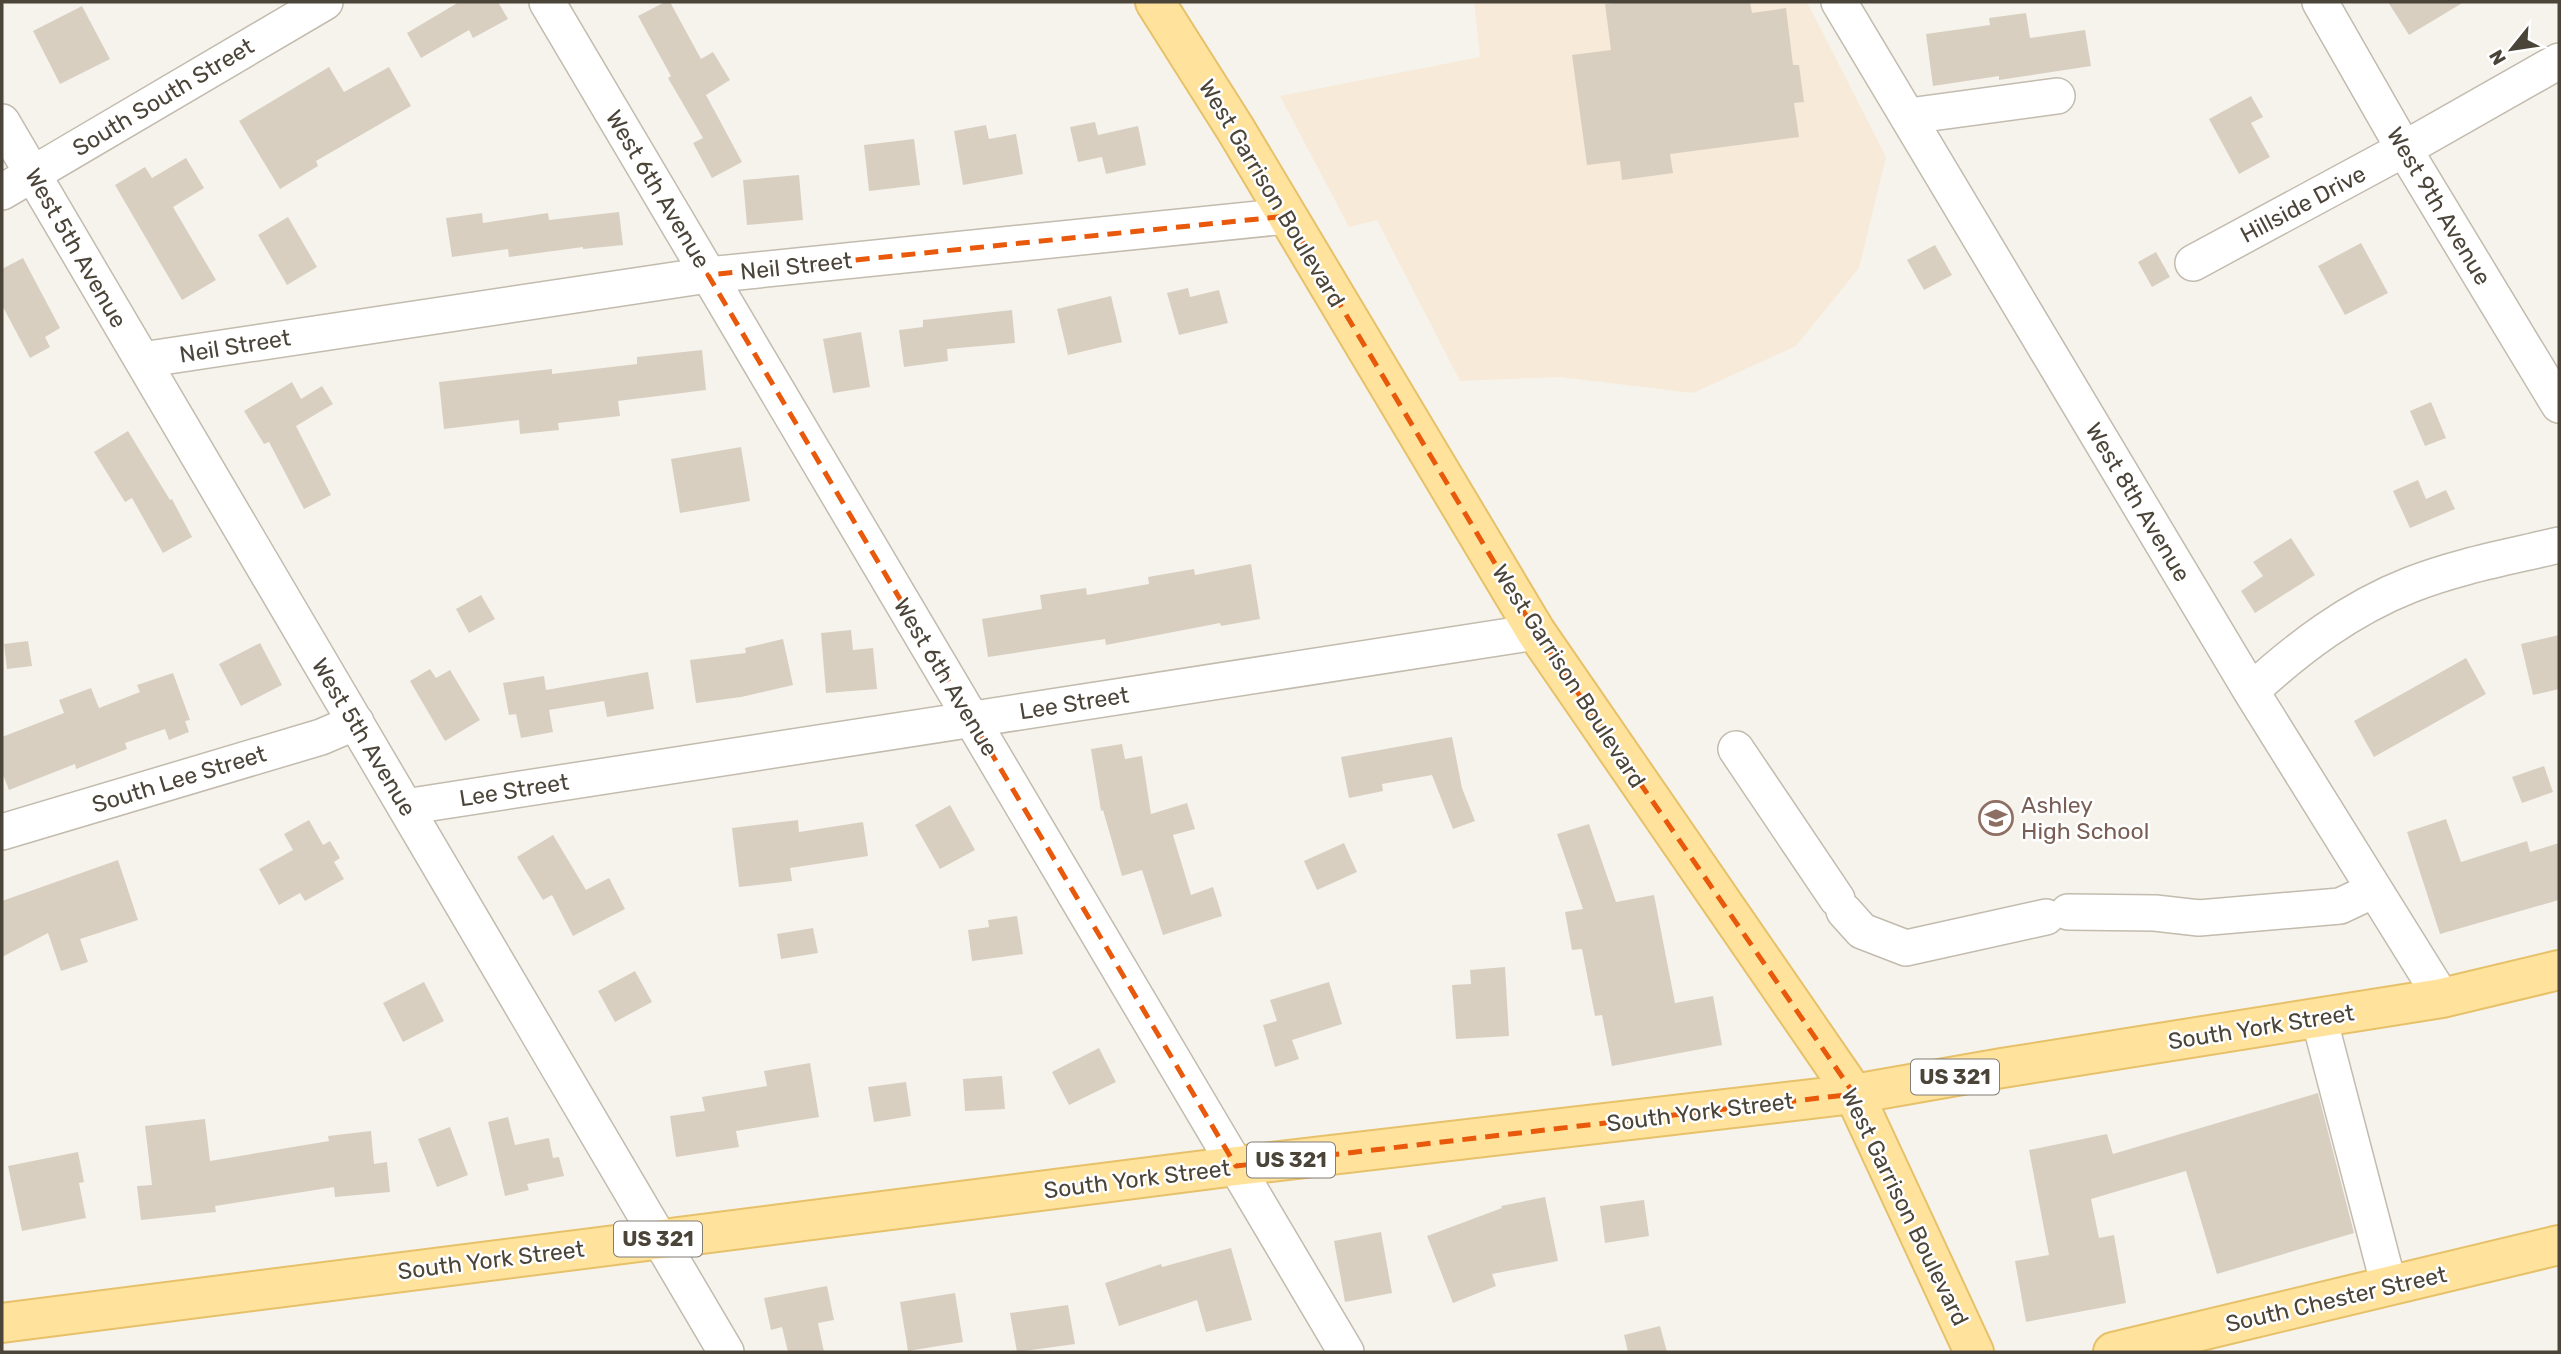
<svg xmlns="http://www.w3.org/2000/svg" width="2561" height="1354" font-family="Rubik,sans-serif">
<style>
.commercial{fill:#f7ead8}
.building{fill:#d8cfc1}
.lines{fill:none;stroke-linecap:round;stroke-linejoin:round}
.minor-casing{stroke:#c2bbae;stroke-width:38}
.major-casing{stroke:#e6c16a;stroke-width:42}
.minor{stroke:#fff;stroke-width:35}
.major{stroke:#ffe39c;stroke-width:38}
.marked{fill:none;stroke:#e8590c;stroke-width:5;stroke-dasharray:14 9;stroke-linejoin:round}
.labels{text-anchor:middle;stroke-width:5;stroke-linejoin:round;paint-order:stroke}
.shield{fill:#fff;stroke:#817c74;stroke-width:2}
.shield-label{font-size:21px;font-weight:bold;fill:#4b4439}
.street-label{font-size:23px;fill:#4b4439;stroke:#fff}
.education-label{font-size:23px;fill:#785e54;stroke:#fff;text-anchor:start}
</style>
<rect width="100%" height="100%" fill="#f6f3ec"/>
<path class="commercial" d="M 1474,2 L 1807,2 L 1886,157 L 1859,268 L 1796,346 L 1693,393 L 1560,377 L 1460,381 L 1377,220 L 1349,227 L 1280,96 L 1480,57 Z"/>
<path class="building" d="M 459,2 L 498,2 L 508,19 L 473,38 L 469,30 L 421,58 L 407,33 Z
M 665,2 L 670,2 L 701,59 L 713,52 L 730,80 L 706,95 L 742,162 L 712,178 L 693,143 L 703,138 L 668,78 L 671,76 L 638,16 Z
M 1622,2 L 1750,2 L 1752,13 L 1786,8 L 1793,65 L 1799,65 L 1804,102 L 1794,103 L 1799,137 L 1670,154 L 1673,173 L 1622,180 L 1620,161 L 1587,165 L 1572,55 L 1611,50 L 1605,4 Z
M 2388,2 L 2464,2 L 2409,35 Z
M 82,6 L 110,59 L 60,84 L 33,31 Z
M 2026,13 L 2030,38 L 2085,30 L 2091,66 L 1999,80 L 1999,76 L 1933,86 L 1926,34 L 1990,25 L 1989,18 Z
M 329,67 L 344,92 L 389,67 L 411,106 L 316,161 L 318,166 L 280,189 L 239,121 Z
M 2251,96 L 2263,117 L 2251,123 L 2270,157 L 2239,174 L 2209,119 Z
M 1095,122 L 1098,135 L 1138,126 L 1146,165 L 1106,174 L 1102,157 L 1078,162 L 1070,127 Z
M 986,125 L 989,139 L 1016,134 L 1023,174 L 963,185 L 954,131 Z
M 914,139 L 920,185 L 869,191 L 864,145 Z
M 186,158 L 204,188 L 173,207 L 216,280 L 182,300 L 115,185 L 145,167 L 152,178 Z
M 799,175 L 803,220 L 747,225 L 743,180 Z
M 619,212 L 623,245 L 583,249 L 583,247 L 509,257 L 508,249 L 452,257 L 446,218 L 482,213 L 483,223 L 548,213 L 549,220 Z
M 288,217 L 317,267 L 287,285 L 258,235 Z
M 2361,243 L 2388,293 L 2345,315 L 2318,266 Z
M 1935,245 L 1952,275 L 1924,290 L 1907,260 Z
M 2156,252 L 2170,277 L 2152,287 L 2138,262 Z
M 23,258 L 60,328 L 45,337 L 50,347 L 30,358 L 2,305 L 2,269 Z
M 1188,288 L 1190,297 L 1219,290 L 1228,323 L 1179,335 L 1167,293 Z
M 1111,296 L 1122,342 L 1068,355 L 1057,309 Z
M 1012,310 L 1015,343 L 947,349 L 948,361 L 904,367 L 899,330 L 923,327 L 923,320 Z
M 861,332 L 870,387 L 833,393 L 823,339 Z
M 702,350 L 706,390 L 618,401 L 620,416 L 558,423 L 559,430 L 520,434 L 519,420 L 444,429 L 439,382 L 552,369 L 552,374 L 637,364 L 637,357 Z
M 292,382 L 301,399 L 322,386 L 333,404 L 296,426 L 331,495 L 304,509 L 269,442 L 264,444 L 244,411 Z
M 2431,402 L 2446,438 L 2425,446 L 2410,411 Z
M 128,431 L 170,500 L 172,499 L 192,537 L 163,553 L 132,498 L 125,502 L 94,452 Z
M 741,447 L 750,501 L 680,513 L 671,459 Z
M 2418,480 L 2426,499 L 2446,490 L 2455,509 L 2410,528 L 2393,491 Z
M 2291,538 L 2315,575 L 2255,613 L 2241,591 L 2263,576 L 2253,562 Z
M 1251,564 L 1260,619 L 1221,626 L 1220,623 L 1106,645 L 1105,639 L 988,657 L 982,619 L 1042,609 L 1040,595 L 1086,588 L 1087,595 L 1149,584 L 1148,577 L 1194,569 L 1195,575 Z
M 481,595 L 495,619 L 469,633 L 456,609 Z
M 851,630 L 853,650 L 873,648 L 877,689 L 826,693 L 821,633 Z
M 2559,635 L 2559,689 L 2533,695 L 2521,644 Z
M 783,639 L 793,685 L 741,697 L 696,703 L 690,660 L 746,653 L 745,648 Z
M 28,641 L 32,666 L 7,669 L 4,644 Z
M 260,643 L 282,685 L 241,706 L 219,664 Z
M 2466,658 L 2486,694 L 2374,757 L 2354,721 Z
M 430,669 L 436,678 L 450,670 L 480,720 L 445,741 L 410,681 Z
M 648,672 L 654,709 L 607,717 L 604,701 L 549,710 L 553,732 L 521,738 L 516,714 L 509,715 L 503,683 L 544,676 L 546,690 Z
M 173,673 L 190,720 L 185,721 L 189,732 L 169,740 L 165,729 L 125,743 L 127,749 L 76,769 L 75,764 L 9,790 L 2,772 L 2,737 L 64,713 L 59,700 L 91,688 L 99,708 L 140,692 L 137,685 Z
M 1452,737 L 1462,788 L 1475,821 L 1453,829 L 1432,775 L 1382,784 L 1383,791 L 1349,798 L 1341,757 Z
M 1122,744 L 1125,759 L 1142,756 L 1151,814 L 1187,803 L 1195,829 L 1173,835 L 1191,895 L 1213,887 L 1222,916 L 1163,935 L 1142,870 L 1122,876 L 1103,810 L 1101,811 L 1091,749 Z
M 2544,766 L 2553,792 L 2522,803 L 2512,777 Z
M 950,805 L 975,850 L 940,869 L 915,825 Z
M 2446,819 L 2461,862 L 2527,841 L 2530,852 L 2559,843 L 2559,900 L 2440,934 L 2407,832 Z
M 309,820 L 323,845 L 330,841 L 340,858 L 334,862 L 344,879 L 305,901 L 300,893 L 279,905 L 259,869 L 293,850 L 284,834 Z
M 798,820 L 799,832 L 863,822 L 868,856 L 790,868 L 792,881 L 739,887 L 732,828 Z
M 1589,824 L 1616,902 L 1654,895 L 1675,1003 L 1713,996 L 1722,1045 L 1612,1066 L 1602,1015 L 1595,1016 L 1582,949 L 1572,950 L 1565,912 L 1583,909 L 1557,834 Z
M 553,835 L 586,890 L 609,878 L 625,909 L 573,936 L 552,895 L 543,900 L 517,857 Z
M 1344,843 L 1357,872 L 1317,890 L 1304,861 Z
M 118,860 L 138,920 L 80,939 L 88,962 L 61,971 L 48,933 L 2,957 L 2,901 Z
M 1017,916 L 1023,954 L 972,961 L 968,930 L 989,927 L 988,920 Z
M 813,928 L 818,953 L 781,959 L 777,934 Z
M 1505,967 L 1509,1036 L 1456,1039 L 1452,985 L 1471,984 L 1470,970 Z
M 635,971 L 652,1002 L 615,1022 L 598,991 Z
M 424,982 L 444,1021 L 403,1042 L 383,1003 Z
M 1329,982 L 1342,1024 L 1292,1040 L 1299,1059 L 1275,1067 L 1263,1025 L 1277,1021 L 1270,1000 Z
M 1099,1048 L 1116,1082 L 1069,1105 L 1052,1072 Z
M 810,1063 L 819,1117 L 736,1131 L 739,1147 L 676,1157 L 670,1116 L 705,1111 L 702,1097 L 767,1086 L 764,1071 Z
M 1002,1076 L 1005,1109 L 965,1111 L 963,1079 Z
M 906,1082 L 911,1116 L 874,1122 L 868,1087 Z
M 2318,1093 L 2354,1233 L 2217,1274 L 2186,1171 L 2091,1199 L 2099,1238 L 2114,1235 L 2126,1303 L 2026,1322 L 2015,1261 L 2049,1255 L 2029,1150 L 2107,1134 L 2113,1154 Z
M 508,1117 L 515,1145 L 549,1138 L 553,1158 L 559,1157 L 564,1176 L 527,1184 L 529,1190 L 505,1196 L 488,1122 Z
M 205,1119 L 210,1161 L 329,1141 L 328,1136 L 371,1131 L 374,1164 L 387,1162 L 390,1192 L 335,1197 L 334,1187 L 215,1206 L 216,1212 L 141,1220 L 137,1186 L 152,1185 L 145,1126 Z
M 450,1127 L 468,1175 L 437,1187 L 418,1139 Z
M 78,1152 L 84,1182 L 79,1183 L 86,1218 L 22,1231 L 8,1166 Z
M 1545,1197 L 1558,1261 L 1492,1274 L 1496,1286 L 1453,1303 L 1427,1236 L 1502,1208 L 1501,1206 Z
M 1644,1200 L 1649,1236 L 1605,1243 L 1600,1206 Z
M 1381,1232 L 1392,1293 L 1345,1302 L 1334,1241 Z
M 1231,1248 L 1252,1320 L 1206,1332 L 1197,1300 L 1119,1326 L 1105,1283 L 1161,1264 L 1162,1267 Z
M 827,1286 L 834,1320 L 818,1323 L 824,1352 L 788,1352 L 782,1327 L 771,1330 L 764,1298 Z
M 955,1293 L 963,1342 L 908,1351 L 900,1302 Z
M 1068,1305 L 1075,1344 L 1017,1352 L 1010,1313 Z
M 1660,1326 L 1667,1352 L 1628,1352 L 1624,1335 Z"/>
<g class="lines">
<g class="minor-casing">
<path id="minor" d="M 547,2 L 1346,1352
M 1839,2 L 2251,691 L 2442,998
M 2320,2 L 2404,149 L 2559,405
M 1909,116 L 2057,96
M 2,122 L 726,1352
M 2,192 L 325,2
M 2193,263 L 2404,149 L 2559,61
M 142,360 L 708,275 L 1287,216
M 2251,691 C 2298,648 2349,609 2410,585 C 2458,566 2509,557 2559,545
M 1736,749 L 1837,899
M 405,807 L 1536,632
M 2,832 L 321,737 L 356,722
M 1844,911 L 1862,931 L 1906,948 L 2046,917
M 2068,912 L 2155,913 L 2199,918 L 2340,906 L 2374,890
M 2319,1018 L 2389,1286"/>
</g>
<g class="major-casing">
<path id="major" d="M 1155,2 L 1236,130 L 1536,632 L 1854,1094 L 1974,1352
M 2,1323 L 1236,1166 L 1854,1094 L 2002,1068 L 2442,998 L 2559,970
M 2113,1352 L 2559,1245"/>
</g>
<use href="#minor" class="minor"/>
<use href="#major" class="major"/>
</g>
<path class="marked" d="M 1287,216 L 1536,632 L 1854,1094 L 1236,1166 L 708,275 Z"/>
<defs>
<g id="school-ring" transform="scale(1.75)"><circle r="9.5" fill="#fff" stroke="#8d6e63" stroke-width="1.5"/><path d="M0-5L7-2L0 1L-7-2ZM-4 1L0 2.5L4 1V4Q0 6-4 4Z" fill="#8d6e63"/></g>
</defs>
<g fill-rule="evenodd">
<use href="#school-ring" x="1996" y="818"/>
</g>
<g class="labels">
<g class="shield">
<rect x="1911" y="1059.5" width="88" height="35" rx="5"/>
<rect x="1247" y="1142.5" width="88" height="35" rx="5"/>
<rect x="614" y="1221.5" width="88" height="35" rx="5"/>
</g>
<g class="shield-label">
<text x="1955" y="1084">US 321</text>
<text x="1291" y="1167">US 321</text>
<text x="658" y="1246">US 321</text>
</g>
<g class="street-label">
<text transform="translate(163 97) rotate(-31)" y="8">South South Street</text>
<text transform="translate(658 189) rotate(59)" y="8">West 6th Avenue</text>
<text transform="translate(1272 193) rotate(59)" y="8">West Garrison Boulevard</text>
<text transform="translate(2303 204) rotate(-28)" y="8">Hillside Drive</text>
<text transform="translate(2439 206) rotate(59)" y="8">West 9th Avenue</text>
<text transform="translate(76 248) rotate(60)" y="8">West 5th Avenue</text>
<text transform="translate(796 266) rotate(-6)" y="8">Neil Street</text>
<text transform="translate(235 346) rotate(-9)" y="8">Neil Street</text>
<text transform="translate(2138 502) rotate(59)" y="8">West 8th Avenue</text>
<text transform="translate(1569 676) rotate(57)" y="8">West Garrison Boulevard</text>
<text transform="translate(946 677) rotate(59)" y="8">West 6th Avenue</text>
<text transform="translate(1074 703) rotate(-9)" y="8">Lee Street</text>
<text transform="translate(364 737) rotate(59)" y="8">West 5th Avenue</text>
<text transform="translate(179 779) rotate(-17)" y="8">South Lee Street</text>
<text transform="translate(514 790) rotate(-9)" y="8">Lee Street</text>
<text transform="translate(2261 1027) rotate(-9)" y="8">South York Street</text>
<text transform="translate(1700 1112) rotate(-7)" y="8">South York Street</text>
<text transform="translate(1137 1179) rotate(-7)" y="8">South York Street</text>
<text transform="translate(1905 1207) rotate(64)" y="8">West Garrison Boulevard</text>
<text transform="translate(491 1260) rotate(-7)" y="8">South York Street</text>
<text transform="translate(2336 1299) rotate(-13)" y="8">South Chester Street</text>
</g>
<g class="education-label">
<text x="2021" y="813">Ashley<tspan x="2021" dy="26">High School</tspan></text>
</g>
</g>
<rect width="2561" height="1354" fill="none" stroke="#4b4439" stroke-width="7"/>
<g transform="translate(2512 49) rotate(240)" stroke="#ffffff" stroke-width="5" paint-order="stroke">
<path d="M0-5L12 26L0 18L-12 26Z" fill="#4b4439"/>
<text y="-10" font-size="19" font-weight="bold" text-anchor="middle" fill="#4b4439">N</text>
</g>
</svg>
